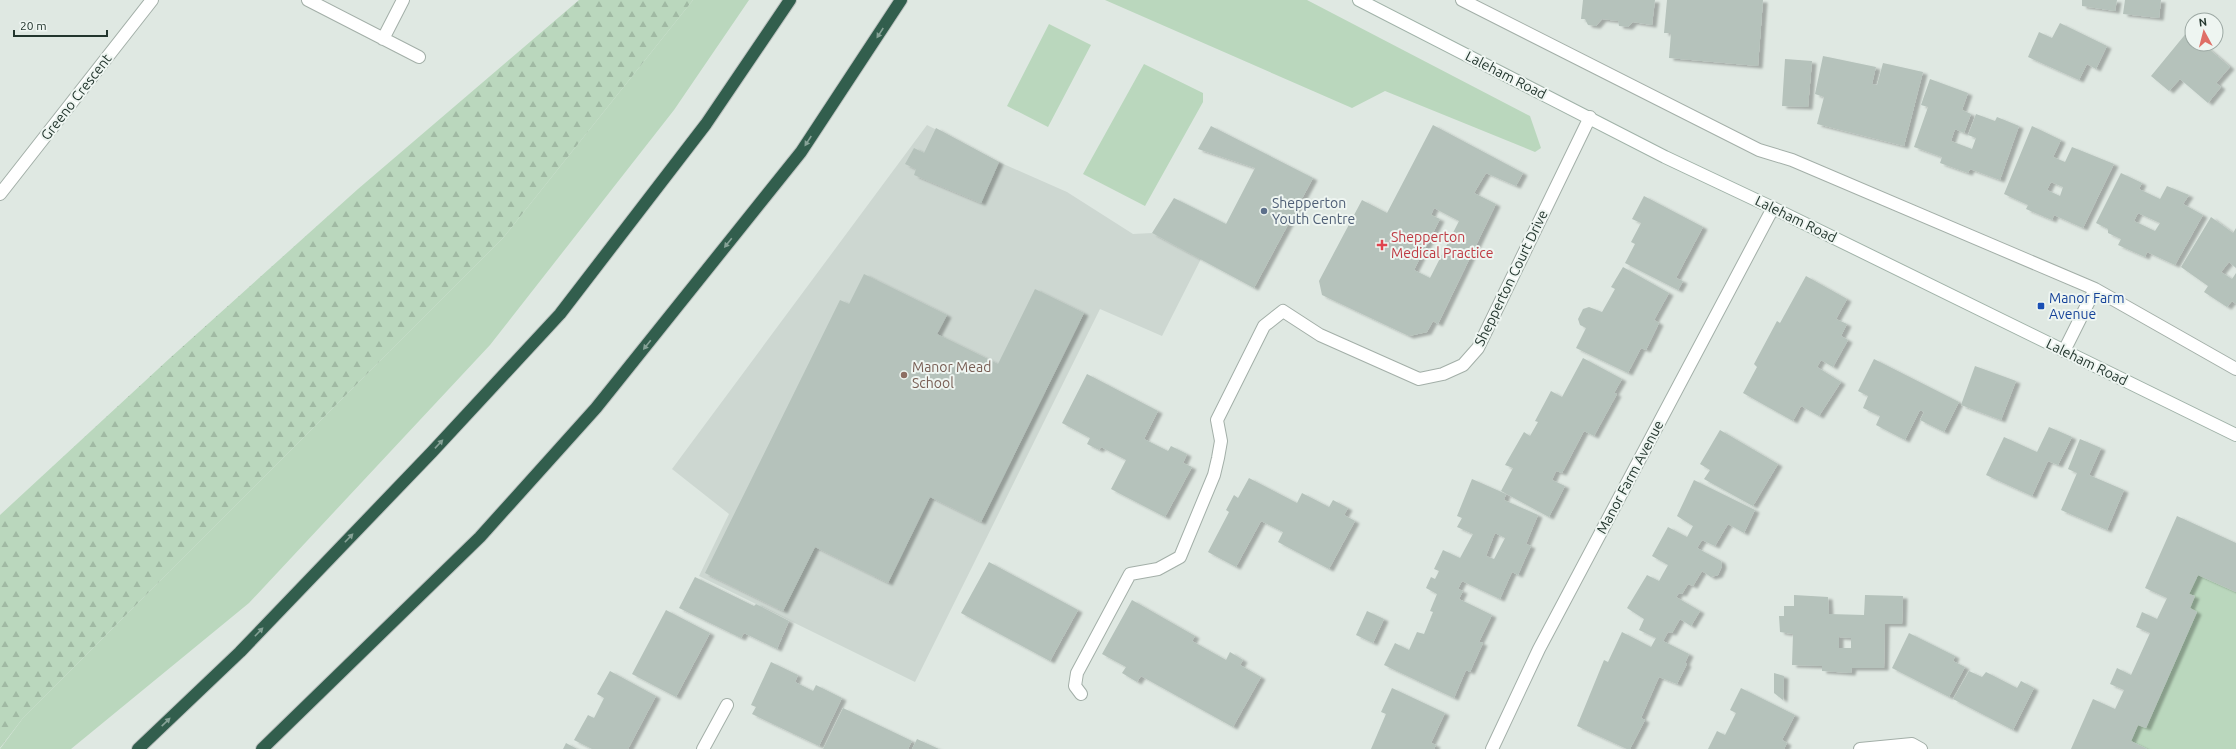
<svg xmlns="http://www.w3.org/2000/svg" width="2236" height="749" font-family="Ubuntu,sans-serif">
<style>
.built{fill:#cdd7d1}
.green{fill:#bad7bd}
.forest{fill:url(#forest-firs)}
.building{fill:#b5c2bb;fill-rule:evenodd;filter:url(#shadow)}
.lines{fill:none;stroke-linecap:round;stroke-linejoin:round}
.minor-casing{stroke:#a3afa8;stroke-width:14}
.secondary-casing{stroke:#a0b2a8;stroke-width:14}
.motorway-casing{stroke:#bdc2c0;stroke-width:14}
.minor{stroke:#fff;stroke-width:12}
.secondary{stroke:#fff;stroke-width:12}
.motorway{stroke:#325e4d;stroke-width:12}
.oneway{fill:#87a297}
.service-dot{fill:#5c6f8a;stroke:#eef5f1;stroke-width:1.5}
.health-dot{fill:#e0444e;stroke:#eef5f1;stroke-width:1.5}
.transit-dot{fill:#1a4fb4;stroke:#eef5f1;stroke-width:1.5}
.education-dot{fill:#8d6e63;stroke:#eef5f1;stroke-width:1.5}
.labels{text-anchor:middle;stroke-width:4;stroke-linejoin:round;paint-order:stroke}
.street-label{font-size:14px;fill:#22352d;stroke:#eef5f1}
.service-label{font-size:14px;fill:#4e5e75;stroke:#eef5f1;text-anchor:start}
.health-label{font-size:14px;fill:#be3a42;stroke:#eef5f1;text-anchor:start}
.transit-label{font-size:14px;fill:#164399;stroke:#eef5f1;text-anchor:start}
.education-label{font-size:14px;fill:#785e54;stroke:#eef5f1;text-anchor:start}
</style>
<defs>
<pattern id="forest-firs" width="22" height="20" patternUnits="userSpaceOnUse"><rect width="22" height="20" fill="#bad7bd"/><path d="M5 1l3.5 6h-7zM16 11l3.5 6h-7z" fill="#a0b9a3"/></pattern>
<filter id="shadow"><feDropShadow dx="4.5" dy="2.5" stdDeviation="1" flood-color="#0004"/></filter>
</defs>
<rect width="100%" height="100%" fill="#dfe8e2"/>
<path class="built" d="M 927,125 L 999,162 L 1067,192 L 1133,234 L 1152,233 L 1201,259 L 1162,336 L 1100,309 L 915,682 L 699,576 L 729,514 L 672,469 Z"/>
<path class="green" d="M 693,0 L 749,0 L 674,110 L 490,345 L 249,603 L 71,749 L 0,749 L 23,718 L 503,238 Z
M 1105,0 L 1307,0 L 1530,116 L 1541,148 L 1535,152 L 1385,91 L 1352,108 Z
M 1049,24 L 1091,45 L 1048,127 L 1007,106 Z
M 1144,64 L 1203,93 L 1203,102 L 1145,206 L 1083,174 Z
M 2198,575 L 2236,592 L 2236,749 L 2147,749 L 2131,741 L 2138,725 L 2146,728 L 2197,612 L 2190,608 L 2195,596 L 2189,594 Z"/>
<path class="forest" d="M 579,0 L 693,0 L 503,238 L 23,718 L 0,748 L 0,515 L 170,358 L 358,189 Z"/>
<path class="building" d="M 1583,0 L 1655,0 L 1652,25 L 1633,22 L 1628,27 L 1619,26 L 1618,21 L 1602,19 L 1596,26 L 1588,25 L 1585,19 L 1581,19 Z
M 1667,0 L 1763,0 L 1758,66 L 1669,58 L 1671,33 L 1664,33 Z
M 2082,0 L 2117,0 L 2115,11 L 2082,6 Z
M 2125,0 L 2161,0 L 2159,18 L 2123,14 Z
M 2060,23 L 2107,46 L 2096,69 L 2087,64 L 2079,80 L 2028,57 L 2039,32 L 2052,38 Z
M 2188,31 L 2192,34 L 2192,44 L 2203,44 L 2230,67 L 2216,83 L 2221,87 L 2208,103 L 2180,79 L 2169,91 L 2151,76 Z
M 1823,56 L 1876,67 L 1872,84 L 1877,85 L 1883,63 L 1923,72 L 1904,146 L 1817,124 L 1824,97 L 1815,94 Z
M 1785,59 L 1812,61 L 1808,107 L 1782,106 Z
M 1930,79 L 1968,93 L 1962,110 L 1971,114 L 1964,133 L 1955,129 L 1951,141 L 1972,149 L 1976,138 L 1968,135 L 1976,114 L 1995,121 L 1997,117 L 2019,126 L 2000,180 L 1970,169 L 1968,173 L 1940,163 L 1942,157 L 1914,147 L 1928,107 L 1921,105 Z
M 1433,125 L 1523,173 L 1516,186 L 1486,173 L 1474,193 L 1496,204 L 1438,324 L 1433,321 L 1427,332 L 1409,336 L 1322,295 L 1319,281 L 1362,200 L 1387,213 ZM 1434,208 L 1459,221 L 1430,278 L 1414,270 L 1440,219 L 1431,215 Z
M 1211,126 L 1313,178 L 1254,288 L 1152,233 L 1174,198 L 1226,224 L 1255,168 L 1198,149 Z
M 2032,126 L 2061,140 L 2053,157 L 2065,162 L 2072,147 L 2114,164 L 2083,228 L 2054,215 L 2052,220 L 2026,209 L 2028,205 L 2004,194 ZM 2051,182 L 2063,187 L 2060,196 L 2047,190 Z
M 936,128 L 999,162 L 981,203 L 914,175 L 916,169 L 905,164 L 914,148 L 924,153 Z
M 2121,173 L 2142,183 L 2139,189 L 2160,199 L 2167,186 L 2189,195 L 2183,204 L 2203,215 L 2175,265 L 2147,252 L 2145,257 L 2118,245 L 2121,239 L 2108,233 L 2108,229 L 2096,223 ZM 2138,213 L 2160,223 L 2155,231 L 2134,221 Z
M 1644,196 L 1703,227 L 1676,278 L 1683,281 L 1678,290 L 1625,263 L 1635,244 L 1631,242 L 1641,223 L 1632,219 Z
M 2211,217 L 2233,233 L 2236,228 L 2236,268 L 2229,262 L 2221,272 L 2232,279 L 2236,273 L 2236,304 L 2232,301 L 2227,307 L 2204,292 L 2208,286 L 2181,267 Z
M 1623,267 L 1669,293 L 1654,320 L 1659,323 L 1646,350 L 1641,348 L 1628,373 L 1576,348 L 1586,328 L 1580,325 L 1578,319 L 1583,309 L 1589,307 L 1602,312 L 1615,289 L 1611,287 Z
M 864,274 L 947,315 L 937,334 L 998,364 L 1035,289 L 1084,313 L 981,522 L 930,497 L 888,583 L 815,547 L 783,611 L 705,573 L 840,300 L 849,304 Z
M 1806,276 L 1847,299 L 1836,319 L 1847,324 L 1841,336 L 1848,340 L 1833,367 L 1821,360 L 1817,367 L 1841,382 L 1819,416 L 1801,406 L 1793,421 L 1743,393 L 1757,367 L 1754,364 L 1777,321 L 1780,323 Z
M 1583,358 L 1622,379 L 1614,393 L 1617,394 L 1594,436 L 1584,431 L 1562,473 L 1556,471 L 1552,480 L 1565,486 L 1549,517 L 1501,491 L 1513,468 L 1505,465 L 1524,432 L 1530,436 L 1538,422 L 1535,421 L 1551,391 L 1562,397 Z
M 1874,359 L 1959,402 L 1944,432 L 1920,420 L 1924,412 L 1920,410 L 1905,440 L 1876,425 L 1880,416 L 1863,408 L 1868,396 L 1858,391 Z
M 1975,366 L 2016,381 L 2001,420 L 1961,405 Z
M 1087,374 L 1158,411 L 1144,439 L 1168,451 L 1171,446 L 1187,454 L 1183,463 L 1192,467 L 1165,517 L 1111,489 L 1126,460 L 1101,447 L 1099,450 L 1087,444 L 1090,438 L 1062,423 Z
M 2049,427 L 2072,437 L 2058,465 L 2048,461 L 2032,496 L 1986,475 L 2004,437 L 2037,452 Z
M 1720,430 L 1778,464 L 1753,506 L 1704,479 L 1710,470 L 1700,464 Z
M 2080,439 L 2101,448 L 2089,475 L 2124,490 L 2107,530 L 2061,510 L 2077,473 L 2068,469 Z
M 1249,478 L 1297,503 L 1302,493 L 1329,507 L 1333,500 L 1348,508 L 1344,515 L 1355,521 L 1329,569 L 1278,542 L 1283,532 L 1261,521 L 1236,567 L 1208,552 L 1229,512 L 1226,510 L 1234,495 L 1238,498 Z
M 1472,479 L 1506,494 L 1504,500 L 1538,515 L 1526,544 L 1531,546 L 1525,559 L 1518,575 L 1512,572 L 1500,599 L 1462,581 L 1458,589 L 1463,591 L 1459,599 L 1492,615 L 1479,642 L 1483,643 L 1470,672 L 1466,670 L 1454,698 L 1384,665 L 1395,643 L 1409,650 L 1417,632 L 1424,634 L 1433,612 L 1430,611 L 1437,594 L 1426,588 L 1431,577 L 1435,579 L 1439,571 L 1434,569 L 1443,550 L 1460,558 L 1473,534 L 1457,527 L 1462,518 L 1457,516 ZM 1495,533 L 1505,538 L 1494,559 L 1486,556 Z
M 1694,480 L 1755,510 L 1744,533 L 1728,524 L 1715,546 L 1702,540 L 1697,548 L 1721,561 L 1722,566 L 1718,575 L 1711,577 L 1702,571 L 1693,586 L 1688,584 L 1682,594 L 1679,593 L 1676,597 L 1700,611 L 1691,626 L 1680,619 L 1672,633 L 1668,632 L 1663,641 L 1689,654 L 1685,663 L 1687,664 L 1677,684 L 1659,677 L 1641,718 L 1645,720 L 1630,749 L 1627,749 L 1577,726 L 1604,660 L 1608,662 L 1622,632 L 1651,647 L 1656,638 L 1639,630 L 1644,619 L 1627,608 L 1647,575 L 1659,581 L 1668,565 L 1652,556 L 1668,527 L 1687,537 L 1693,526 L 1677,516 Z
M 2177,516 L 2236,543 L 2236,592 L 2198,575 L 2189,594 L 2195,596 L 2190,608 L 2197,612 L 2146,728 L 2138,725 L 2131,741 L 2147,749 L 2071,749 L 2093,699 L 2115,709 L 2124,690 L 2110,684 L 2117,668 L 2131,675 L 2150,633 L 2136,627 L 2142,612 L 2157,619 L 2167,598 L 2145,588 Z
M 989,562 L 1078,610 L 1050,661 L 961,613 Z
M 695,577 L 754,606 L 756,604 L 789,621 L 777,649 L 744,633 L 741,638 L 679,608 Z
M 1794,595 L 1828,597 L 1829,614 L 1864,615 L 1865,595 L 1903,596 L 1902,624 L 1885,624 L 1884,668 L 1852,668 L 1851,673 L 1822,671 L 1822,666 L 1792,665 L 1793,634 L 1780,632 L 1779,616 L 1784,616 L 1784,606 L 1794,606 ZM 1839,637 L 1851,638 L 1851,648 L 1839,648 Z
M 1132,600 L 1195,636 L 1192,641 L 1226,660 L 1230,652 L 1243,660 L 1240,665 L 1261,677 L 1233,727 L 1141,676 L 1137,682 L 1122,673 L 1126,667 L 1102,654 Z
M 666,610 L 710,633 L 676,697 L 632,674 Z
M 1367,611 L 1384,619 L 1373,643 L 1356,635 Z
M 1909,633 L 1955,656 L 1953,661 L 1965,667 L 1949,697 L 1892,668 Z
M 771,662 L 798,675 L 795,682 L 813,691 L 816,685 L 842,698 L 819,746 L 752,714 L 756,707 L 751,705 Z
M 610,671 L 656,696 L 628,749 L 592,749 L 574,740 L 588,715 L 594,718 L 604,698 L 597,694 Z
M 1969,671 L 1982,677 L 1986,672 L 2017,688 L 2021,681 L 2034,688 L 2013,730 L 1953,699 Z
M 1774,673 L 1784,676 L 1783,700 L 1774,693 Z
M 1392,688 L 1445,713 L 1431,743 L 1436,745 L 1434,749 L 1371,749 L 1386,714 L 1381,712 Z
M 1741,688 L 1795,715 L 1782,740 L 1787,743 L 1784,749 L 1708,749 L 1717,731 L 1725,735 L 1736,713 L 1730,710 Z
M 843,708 L 912,741 L 908,749 L 823,749 Z
M 917,739 L 939,749 L 912,749 Z
M 566,743 L 577,749 L 563,749 Z"/>
<g class="lines">
<g class="minor-casing">
<path id="minor" d="M 308,0 L 419,57
M 1462,0 L 1759,150 L 1792,160 L 2095,289 L 2236,369
M 383,39 L 403,0
M 0,194 L 152,0
M 2064,351 L 2095,289
M 1081,694 L 1075,686 L 1077,673 L 1130,574 L 1158,569 L 1180,557 L 1214,475 L 1218,458 L 1221,441 L 1217,420 L 1264,326 L 1283,311 L 1320,335 L 1419,379 L 1443,374 L 1463,365 L 1478,348 L 1590,117
M 703,749 L 727,705
M 1492,749 L 1539,649 L 1773,208
M 1860,749 L 1912,744 L 1921,749"/>
</g>
<g class="secondary-casing">
<path id="secondary" d="M 1359,0 L 1665,157 L 1773,208 L 2236,435"/>
</g>
<g class="motorway-casing">
<path id="motorway" d="M 138,749 L 240,652 L 432,452 L 560,314 L 706,124 L 790,0
M 262,749 L 480,537 L 596,408 L 801,152 L 901,0"/>
</g>
<use href="#minor" class="minor"/>
<use href="#secondary" class="secondary"/>
<use href="#motorway" class="motorway"/>
</g>
<defs><path id="oneway-solid" d="M-6-.8H1V-3.2L6.5 0L1 3.2V.8H-6Z"/></defs>
<g class="oneway">
<use href="#oneway-solid" transform="translate(880 33) rotate(123)"/>
<use href="#oneway-solid" transform="translate(808 141) rotate(123)"/>
<use href="#oneway-solid" transform="translate(728 243) rotate(129)"/>
<use href="#oneway-solid" transform="translate(647 345) rotate(129)"/>
<use href="#oneway-solid" transform="translate(439 444) rotate(-47)"/>
<use href="#oneway-solid" transform="translate(349 538) rotate(-46)"/>
<use href="#oneway-solid" transform="translate(259 632) rotate(-46)"/>
<use href="#oneway-solid" transform="translate(166 722) rotate(-44)"/>
</g>
<circle class="service-dot" cx="1264" cy="211" r="4"/>
<path class="health-dot" d="M1380 239h4v4h4v4h-4v4h-4v-4h-4v-4h4z"/>
<rect class="transit-dot" x="2037" y="302" width="8" height="8" rx="2"/>
<circle class="education-dot" cx="904" cy="375" r="4"/>
<g class="labels">
<g class="street-label">
<text transform="translate(1506 75) rotate(27)" y="5">Laleham Road</text>
<text transform="translate(76 97) rotate(-52)" y="5">Greeno Crescent</text>
<text transform="translate(1796 219) rotate(26)" y="5">Laleham Road</text>
<text transform="translate(1511 278) rotate(-64)" y="5">Shepperton Court Drive</text>
<text transform="translate(2087 362) rotate(26)" y="5">Laleham Road</text>
<text transform="translate(1630 477) rotate(-62)" y="5">Manor Farm Avenue</text>
</g>
<g class="service-label">
<text x="1272" y="208">Shepperton<tspan x="1272" dy="16">Youth Centre</tspan></text>
</g>
<g class="health-label">
<text x="1391" y="242">Shepperton<tspan x="1391" dy="16">Medical Practice</tspan></text>
</g>
<g class="transit-label">
<text x="2049" y="303">Manor Farm<tspan x="2049" dy="16">Avenue</tspan></text>
</g>
<g class="education-label">
<text x="912" y="372">Manor Mead<tspan x="912" dy="16">School</tspan></text>
</g>
</g>
<g transform="translate(2204 32) rotate(353)"><circle r="19" fill="#eef5f1" stroke="#9ca8a3"/>
<path d="M0-3L7 15L0 10L-7 15Z" fill="#df6e66"/>
<text y="-6" font-size="11" font-weight="bold" text-anchor="middle" fill="#22352d">N</text>
</g>
<path d="M14 30v6h93v-6" fill="none" stroke="#22352d" stroke-width="2"/>
<text x="20" y="30" font-size="12" fill="#22352d" stroke="#eef5f1" stroke-width="3" paint-order="stroke">20 m</text>
</svg>
